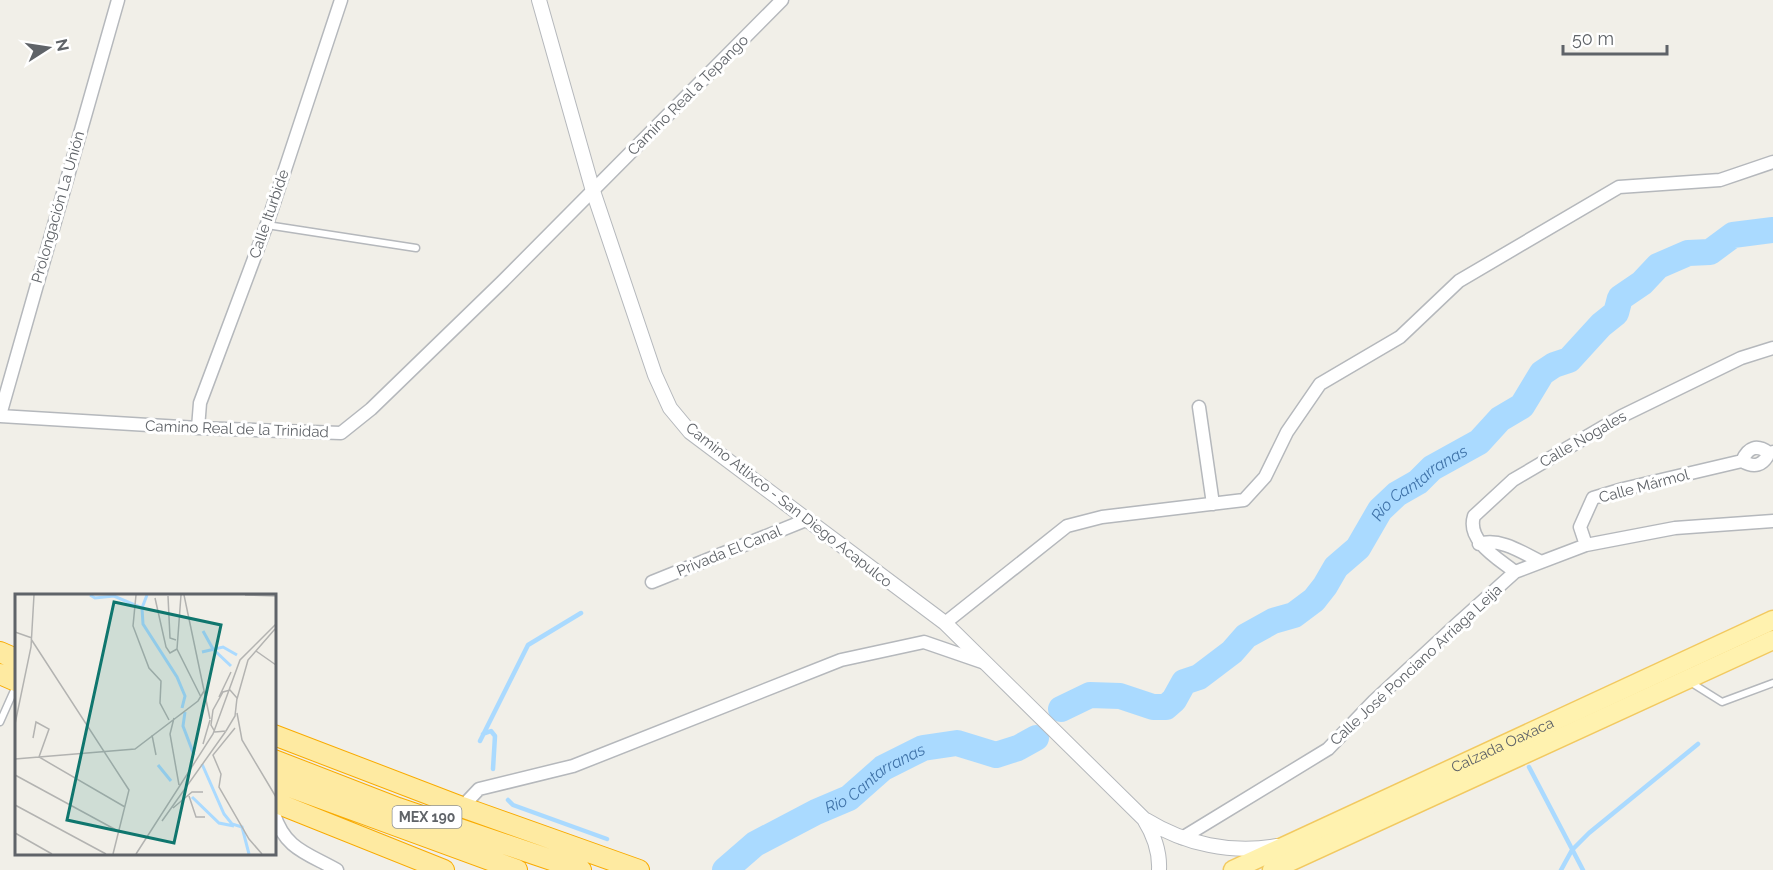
<svg xmlns="http://www.w3.org/2000/svg" width="1773" height="870" font-family="Raleway,sans-serif">
<style>
.lines{fill:none;stroke-linecap:round;stroke-linejoin:round}
.stream{stroke:#aadaff;stroke-width:4.5}
.river{stroke:#aadaff;stroke-width:26}
.service-casing{stroke:#b5b8bc;stroke-width:9}
.minor-casing{stroke:#b5b8bc;stroke-width:15}
.tertiary-casing{stroke:#b5b8bc;stroke-width:16}
.primary-casing{stroke:#f2c960;stroke-width:21}
.trunk-casing{stroke:#f9ab00;stroke-width:22}
.service{stroke:#fff;stroke-width:6}
.minor{stroke:#fff;stroke-width:12}
.tertiary{stroke:#fff;stroke-width:14}
.primary{stroke:#fff2af;stroke-width:18}
.trunk{stroke:#feeaa1;stroke-width:20}
.labels{text-anchor:middle;stroke-width:6;stroke-linejoin:round;paint-order:stroke}
.shield{fill:#fff;stroke:#8f9295;stroke-width:1.5}
.shield-label{font-size:14px;font-weight:bold;fill:#5f6368}
.street-label{font-size:15px;fill:#5f6368;stroke:#fff}
.water-label{font-size:16px;font-style:italic;fill:#4174aa;stroke:#fff}
.inset-river{fill:none;stroke:#aadaff;stroke-width:3}
.inset-road{fill:none;stroke:#b3b3b1;stroke-width:1.5}
.view{fill:#0f766e;fill-opacity:0.15;stroke:#0f766e;stroke-width:3}
.inset-edge{fill:none;stroke:#5f6368;stroke-width:3}
</style>
<rect width="100%" height="100%" fill="#f1efe8"/>
<g class="lines">
<path class="stream" d="M 483,734 L 491,731 L 495,736 L 493,769
M 480,741 L 528,645 L 581,613
M 1529,767 L 1583,870
M 508,800 L 513,805 L 607,839
M 1561,870 L 1572,850 L 1589,833 L 1698,744"/>
<g class="river">
<path id="s1" d="M 1061,709 L 1090,695 L 1120,696 L 1153,707 L 1166,707 L 1174,700 L 1184,682 L 1199,677 L 1232,652 L 1246,636 L 1273,621 L 1294,615 L 1314,600 L 1325,586 L 1336,567 L 1358,548 L 1380,510 L 1397,494 L 1418,482 L 1432,468 L 1479,442 L 1500,419 L 1522,406 L 1542,373 L 1554,365 L 1569,360 L 1601,325 L 1616,313 L 1620,298 L 1642,283 L 1658,266 L 1688,253 L 1710,252 L 1733,235 L 1773,230"/>
<path id="s2" d="M 725,870 L 755,844 L 816,812 L 849,798 L 883,768 L 923,748 L 957,743 L 996,755 L 1018,748 L 1036,738"/>
</g>
<g class="service-casing">
<path id="service" d="M 267,225 L 416,248
M 1690,682 L 1722,702 L 1773,683
M 0,722 L 16,686"/>
</g>
<g class="minor-casing">
<path id="minor" d="M 1199,407 L 1213,504
M 0,415 L 118,0
M 0,416 L 198,428 L 341,433 L 371,409 L 502,282 L 782,0
M 198,428 L 200,403 L 267,224 L 341,0
M 1742,461 C 1748,447 1757,444 1769,453
M 1479,544 C 1500,537 1523,553 1541,562
M 1586,545 L 1580,527 L 1593,498 L 1623,489 L 1742,461 C 1754,468 1763,466 1769,453 L 1773,452
M 1515,572 C 1499,559 1466,541 1474,516 L 1513,480 L 1622,416 L 1741,358 L 1773,348
M 652,582 L 806,520
M 945,623 L 1067,526 L 1102,517 L 1244,500 L 1265,477 L 1287,432 L 1320,384 L 1400,337 L 1459,281 L 1619,187 L 1720,180 L 1773,162
M 462,807 L 479,789 L 573,766 L 841,660 L 924,642 L 985,663
M 274,814 C 285,849 307,853 337,870
M 1182,838 L 1328,749 L 1374,701 L 1456,625 L 1515,572 L 1586,545 L 1675,528 L 1773,521"/>
</g>
<g class="tertiary-casing">
<path id="tertiary" d="M 539,0 L 593,191 L 655,375 L 670,408 L 690,432 L 945,623 L 1144,819 C 1154,835 1160,851 1159,870
M 1146,820 C 1185,844 1231,854 1277,846"/>
</g>
<g class="primary-casing">
<g id="primary">
<path id="s3" d="M 1233,870 L 1773,620"/>
<path d="M 1272,870 L 1773,640"/>
</g>
</g>
<g class="trunk-casing">
<path id="trunk" d="M 0,652 L 16,659
M 0,674 L 16,681
M 274,735 L 462,807 L 639,870
M 274,760 L 398,808 L 581,870
M 274,781 L 517,870
M 274,802 L 444,870"/>
</g>
<use href="#service" class="service"/>
<use href="#minor" class="minor"/>
<use href="#tertiary" class="tertiary"/>
<use href="#primary" class="primary"/>
<use href="#trunk" class="trunk"/>
</g>
<g class="labels">
<rect class="shield" x="392.5" y="806" width="69" height="22" rx="4.5"/>
<g class="shield-label">
<text x="427" y="822">MEX 190</text>
</g>
<g class="street-label">
<text transform="translate(688 95) rotate(-45)" y="5">Camino Real a Tepango</text>
<text transform="translate(58 207) rotate(-74)" y="5">Prolongación La Unión</text>
<text transform="translate(269 214) rotate(-71)" y="5">Calle Iturbide</text>
<text transform="translate(237 429) rotate(2)" y="5">Camino Real de la Trinidad</text>
<text transform="translate(1583 439) rotate(-30)" y="5">Calle Nogales</text>
<text transform="translate(1644 486) rotate(-15)" y="5">Calle Mármol</text>
<text transform="translate(789 505) rotate(38)" y="5">Camino Atlixco - San Diego Acapulco</text>
<text transform="translate(729 551) rotate(-22)" y="5">Privada El Canal</text>
<text transform="translate(1416 665) rotate(-43)" y="5">Calle José Ponciano Arriaga Leija</text>
<text dy="5" stroke="none"><textPath href="#s3" startOffset="297">Calzada Oaxaca</textPath></text>
</g>
<g class="water-label">
<text dy="6" stroke="none"><textPath href="#s1" startOffset="458">Rio Cantarranas</textPath></text>
<text dy="6" stroke="none"><textPath href="#s2" startOffset="177">Rio Cantarranas</textPath></text>
</g>
</g>
<g transform="translate(15 594)">
<rect width="261" height="261" fill="#f1efe8"/>
<path class="inset-river" d="M 75,1 L 80,4 L 99,2 L 127,14M 132,1 L 127,14 L 128,30 L 162,83 L 170,102 L 167,114M 188,37 L 198,55 L 216,72M 187,58 L 208,53 L 222,61M 170,118 L 168,132 L 179,161M 187,170 L 209,220 L 217,230 L 227,233 L 234,260M 143,171 L 156,187M 177,203 L 204,229 L 219,232"/>
<path class="inset-road" d="M 121,1 L 118,32 L 134,74 L 146,87 L 145,109 L 154,126M 166,1 L 162,55 L 186,103M 169,1 L 195,125M 230,1 L 261,2M 153,2 L 155,44 L 161,46M 140,4 L 151,53 L 155,59 L 162,55M 0,38 L 17,44M 16,45 L 114,196 L 98,260M 241,57 L 261,71M 215,96 L 222,104 L 220,122 L 211,137 L 200,138 L 196,131 L 198,116 L 208,98 ZM 204,103 L 216,78M 222,105 L 233,66 L 260,35M 222,119 L 227,146 L 261,203M 159,124 L 155,140 L 164,191M 0,130 L 16,53 L 19,1M 220,134 L 198,161 L 206,180 L 204,193 L 234,245 L 247,260M 137,141 L 141,161M 18,144 L 21,128 L 34,135 L 24,163 L 110,213M 188,150 L 195,126M 0,165 L 120,155 L 183,107 L 189,97M 0,181 L 103,237M 174,202 L 181,223 L 190,223M 0,211 L 91,260M 158,214 L 177,198 L 188,198M 147,227 L 211,137M 0,239 L 37,260M 121,260 L 198,140 L 225,66 L 261,30"/>
<path class="view" d="M 99,8 L 206,31 L 159,249 L 52,226 Z"/>
<rect width="261" height="261" class="inset-edge"/>
</g>
<g transform="translate(48 48) rotate(78)" stroke="#ffffff" stroke-width="4.5" paint-order="stroke">
<path d="M0-4.5L10 22L0 15L-10 22Z" fill="#5f6368"/>
<text y="-9" font-size="16" font-weight="bold" text-anchor="middle" fill="#5f6368">N</text>
</g>
<path d="M1563 45v9h104v-9" fill="none" stroke="#5f6368" stroke-width="3"/>
<text x="1572" y="45" font-size="18" fill="#5f6368" stroke="#ffffff" stroke-width="4.5" paint-order="stroke">50 m</text>
</svg>
